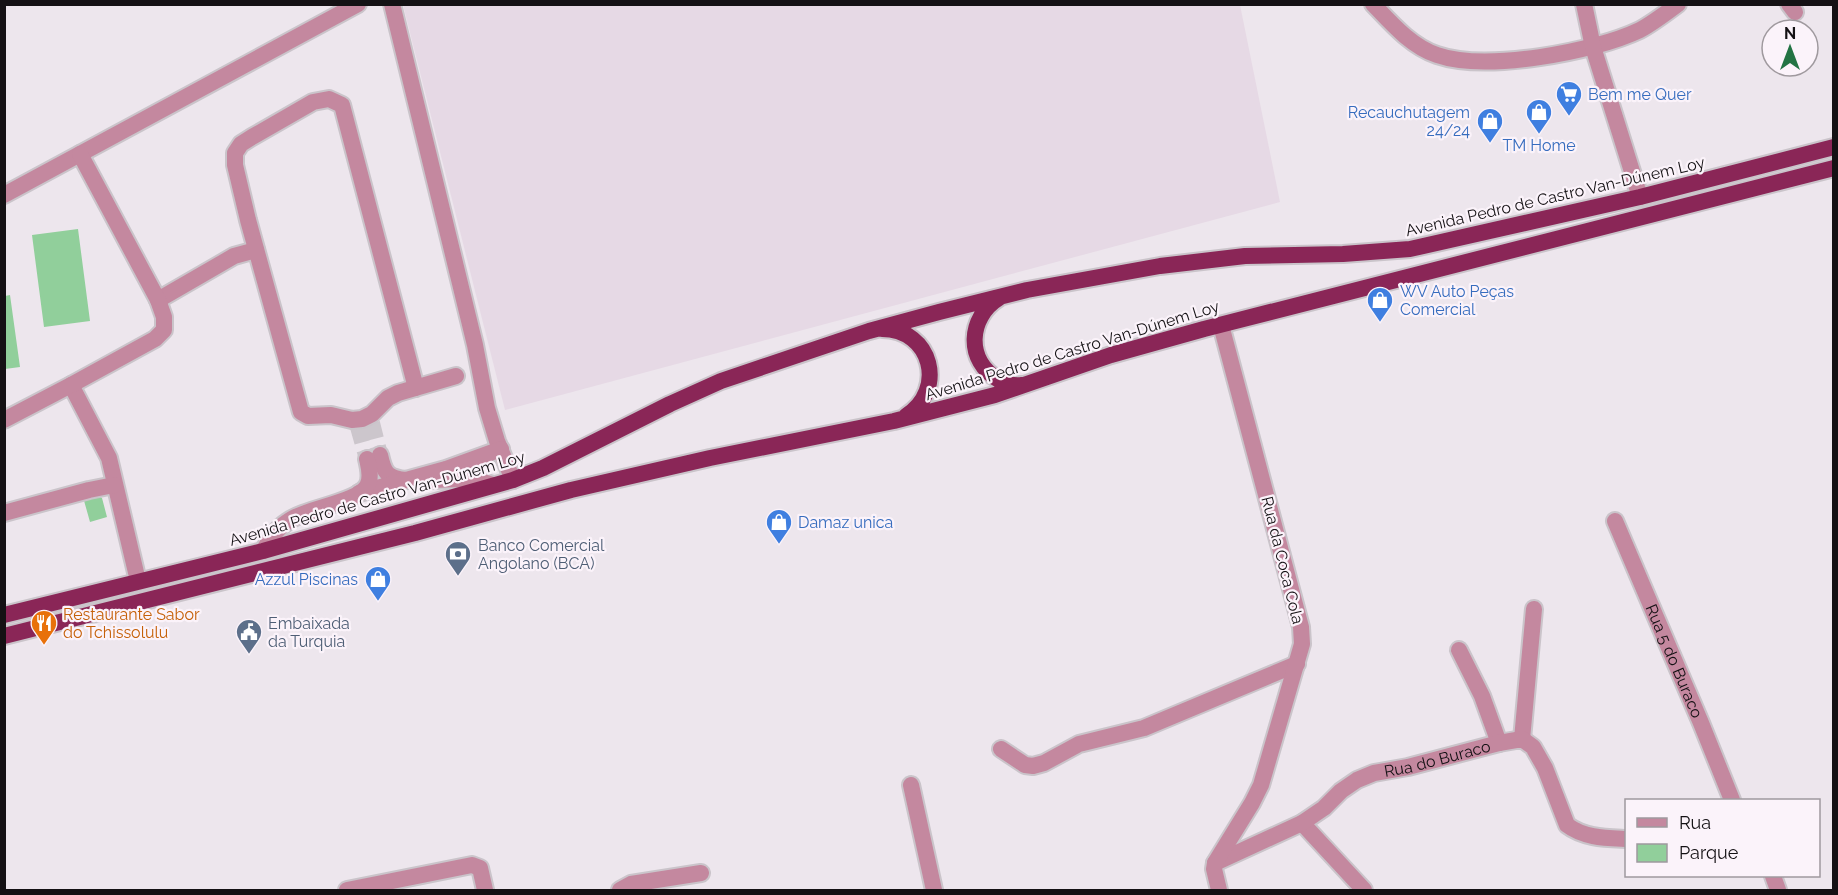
<svg xmlns="http://www.w3.org/2000/svg" width="1838" height="895" font-family="Raleway,sans-serif">
<style>
.built{fill:#e6d9e5}
.green{fill:#91cf9b}
.lines{fill:none;stroke-linecap:round;stroke-linejoin:round}
.minor-tunnel{stroke:#ccc6cc;stroke-width:16;stroke-dasharray:16 8;stroke-linecap:butt}
.minor-casing{stroke:#cac4ca;stroke-width:20}
.trunk-casing{stroke:#cac4ca;stroke-width:20}
.minor{stroke:#c4889f;stroke-width:16}
.trunk{stroke:#8a2657;stroke-width:16}
.labels{text-anchor:middle;stroke-width:4.5;stroke-linejoin:round;paint-order:stroke}
.shop-label{font-size:16px;fill:#366cbe;stroke:#fbf3fa;text-anchor:start}
.street-label{font-size:16px;fill:#141114;stroke:#fbf3fa}
.service-label{font-size:16px;fill:#4e5e75;stroke:#fbf3fa;text-anchor:start}
.food-label{font-size:16px;fill:#c56008;stroke:#fbf3fa;text-anchor:start}
</style>
<rect width="100%" height="100%" fill="#ede6ed"/>
<path class="built" d="M 403,5 L 1240,5 L 1280,202 L 505,410 Z"/>
<path class="green" d="M 78,229 L 90,321 L 44,327 L 32,235 Z
M 10,295 L 20,367 L 5,369 L 5,296 Z
M 96,494 L 102,498 L 107,517 L 90,522 L 83,497 Z"/>
<g class="lines">
<path class="minor-tunnel" d="M 372,423 L 380,455
M 358,427 L 367,459"/>
<g class="minor-casing">
<g id="minor">
<path d="M 392,4 L 475,345 L 487,408 L 497,441 L 513,480"/>
<path d="M 1373,4 C 1392,24 1411,46 1437,55 C 1486,72 1594,52 1640,30 C 1653,23 1666,13 1678,4"/>
<path d="M 1584,4 L 1593,47 L 1640,197"/>
<path d="M 1789,4 L 1795,12"/>
<path d="M 4,195 L 358,4"/>
<path d="M 158,300 L 234,256 L 256,250"/>
<path d="M 71,385 L 109,458 L 138,581"/>
<path d="M 416,388 L 342,105 L 329,99 L 313,102 L 252,137 L 241,144 L 235,153 L 235,165 L 248,220 L 301,412 L 308,416 L 331,415 L 352,420 L 362,419 L 372,414 L 388,398 L 398,393 L 456,376"/>
<path d="M 4,420 L 71,385 L 155,339 L 164,330 L 164,317 L 158,300 L 80,154"/>
<path d="M 380,455 C 384,473 387,478 406,480"/>
<path d="M 432,480 C 454,479 473,478 493,485"/>
<path d="M 359,493 L 446,469 L 501,449"/>
<path d="M 4,513 L 89,490 L 114,485"/>
<path id="s1" d="M 1615,521 L 1701,723 L 1732,800"/>
<path d="M 263,551 C 270,540 276,529 287,522 C 305,508 357,503 367,486 C 372,478 369,468 367,459"/>
<path d="M 1459,650 L 1482,696 L 1499,743"/>
<path d="M 1522,739 L 1534,609"/>
<path d="M 1001,749 L 1025,765 L 1033,766 L 1044,763 L 1079,744 L 1144,728 L 1297,664"/>
<path d="M 911,785 L 934,890"/>
<path d="M 1302,823 L 1364,890"/>
<path id="s2" d="M 1215,863 L 1302,823 L 1324,808 L 1341,791 L 1357,780 L 1374,773 L 1408,767 L 1499,743 L 1522,739 L 1533,747 L 1545,768 L 1567,825 C 1584,838 1606,838 1626,839"/>
<path d="M 1773,876 L 1778,890"/>
<path d="M 347,890 L 472,865 L 480,868 L 485,890"/>
<path d="M 620,890 L 631,884 L 701,873"/>
<path d="M 1219,890 L 1214,869 L 1215,863 L 1252,803 L 1261,785 L 1302,644 L 1301,627 L 1221,325"/>
</g>
</g>
<g class="trunk-casing">
<path id="trunk" d="M 999,298 C 968,317 965,361 999,380 C 1006,384 1014,386 1022,385
M 882,329 C 932,329 947,390 906,416
M 4,615 L 263,551 L 513,480 L 543,468 L 670,404 L 721,381 L 869,331 L 939,312 L 1027,290 L 1160,266 L 1245,256 L 1343,254 L 1410,249 L 1640,197 L 1834,147
M 4,636 L 415,533 L 571,490 L 710,458 L 894,421 L 995,395 L 1111,355 L 1204,329 L 1834,168"/>
</g>
<use href="#minor" class="minor"/>
<use href="#trunk" class="trunk"/>
</g>
<defs>
<g id="supermarket-pin" transform="scale(1.35)"><path d="M0 17L-7.5 6A9.5 9.5 0 1 1 7.5 6Z" fill="#3f7fe0" stroke="#fbf3fa"/><path d="M-6-5.5h2.5l.6 2H6L4.5 2H-2.5L-4.4-4H-6ZM-1.5 3.2a1.3 1.3 0 1 0 .1 0ZM3 3.2a1.3 1.3 0 1 0 .1 0Z" fill="#fff"/></g>
<g id="shop-pin" transform="scale(1.35)"><path d="M0 17L-7.5 6A9.5 9.5 0 1 1 7.5 6Z" fill="#3f7fe0" stroke="#fbf3fa"/><path d="M-5-2.5h2.3a2.7 3.5 0 0 1 5.4 0H5L5.5 6h-11ZM-1.5-2.5h3a1.5 2.3 0 0 0-3 0Z" fill="#fff"/></g>
<g id="bank-pin" transform="scale(1.35)"><path d="M0 17L-7.5 6A9.5 9.5 0 1 1 7.5 6Z" fill="#5c6f8a" stroke="#fbf3fa"/><path d="M-6-4H6V4H-6ZM0-2.3a2.3 2.3 0 1 0 0 4.6a2.3 2.3 0 1 0 0-4.6Z" fill="#fff"/></g>
<g id="restaurant-pin" transform="scale(1.35)"><path d="M0 17L-7.5 6A9.5 9.5 0 1 1 7.5 6Z" fill="#e8710a" stroke="#fbf3fa"/><path d="M-5-6h1v4h1v-4h1v4h1v-4h1v5L-1.5 .5V6h-2V.5L-5-1ZM5-6V6H3V1.5H1.5Q1.5-4 5-6Z" fill="#fff"/></g>
<g id="civic-pin" transform="scale(1.35)"><path d="M0 17L-7.5 6A9.5 9.5 0 1 1 7.5 6Z" fill="#5c6f8a" stroke="#fbf3fa"/><path d="M-.6-6.5H3V-4.5H.6V-3L4-1V1h2V6H-6V1h2V-1L-.6-3ZM-1.2 2.5V6h2.4V2.5Z" fill="#fff"/></g>
</defs>
<g fill-rule="evenodd">
<use href="#supermarket-pin" x="1569" y="94"/>
<use href="#shop-pin" x="1539" y="112"/>
<use href="#shop-pin" x="1490" y="121"/>
<use href="#shop-pin" x="1380" y="300"/>
<use href="#shop-pin" x="779" y="522"/>
<use href="#bank-pin" x="458" y="554"/>
<use href="#shop-pin" x="378" y="579"/>
<use href="#restaurant-pin" x="44" y="623"/>
<use href="#civic-pin" x="249" y="632"/>
</g>
<g class="labels">
<g class="shop-label">
<text x="1588" y="100">Bem me Quer</text>
<text x="1470" y="118" text-anchor="end">Recauchutagem<tspan x="1470" dy="18">24/24</tspan></text>
<text x="1539" y="151" text-anchor="middle">TM Home</text>
<text x="1400" y="297">WV Auto Peças<tspan x="1400" dy="18">Comercial</tspan></text>
<text x="798" y="528">Damaz unica</text>
<text x="358" y="585" text-anchor="end">Azzul Piscinas</text>
</g>
<g class="street-label">
<text transform="translate(1555 196) rotate(-13)" y="6">Avenida Pedro de Castro Van-Dúnem Loy</text>
<text transform="translate(1072 350) rotate(-17)" y="6">Avenida Pedro de Castro Van-Dúnem Loy</text>
<text transform="translate(377 498) rotate(-16)" y="6">Avenida Pedro de Castro Van-Dúnem Loy</text>
<text transform="translate(1283 560) rotate(76)" y="6">Rua da Coca Cola</text>
<text dy="6" stroke="none"><textPath href="#s1" startOffset="152">Rua 5 do Buraco</textPath></text>
<text dy="6" stroke="none"><textPath href="#s2" startOffset="249">Rua do Buraco</textPath></text>
</g>
<g class="service-label">
<text x="478" y="551">Banco Comercial<tspan x="478" dy="18">Angolano (BCA)</tspan></text>
<text x="268" y="629">Embaixada<tspan x="268" dy="18">da Turquia</tspan></text>
</g>
<g class="food-label">
<text x="63" y="620">Restaurante Sabor<tspan x="63" dy="18">do Tchissolulu</tspan></text>
</g>
</g>
<rect width="1838" height="895" fill="none" stroke="#141114" stroke-width="12"/>
<rect x="1625" y="799" width="195" height="78" fill="#fbf3fa" stroke="#9f999e" stroke-width="1.5"/>
<rect x="1637" y="818" width="30" height="9" fill="#c4889f" stroke="#9f999e" stroke-width="1.5"/>
<text x="1679" y="829" font-size="18" fill="#141114">Rua</text>
<rect x="1637" y="844" width="30" height="18" fill="#91cf9b" stroke="#9f999e" stroke-width="1.5"/>
<text x="1679" y="859" font-size="18" fill="#141114">Parque</text>
<g transform="translate(1790 48)"><circle r="28" fill="#fbf3fa" stroke="#9f999e" stroke-width="1.5"/>
<path d="M0-4.5L10 22L0 15L-10 22Z" fill="#227343"/>
<text y="-9" font-size="16" font-weight="bold" text-anchor="middle" fill="#141114">N</text>
</g>
</svg>
